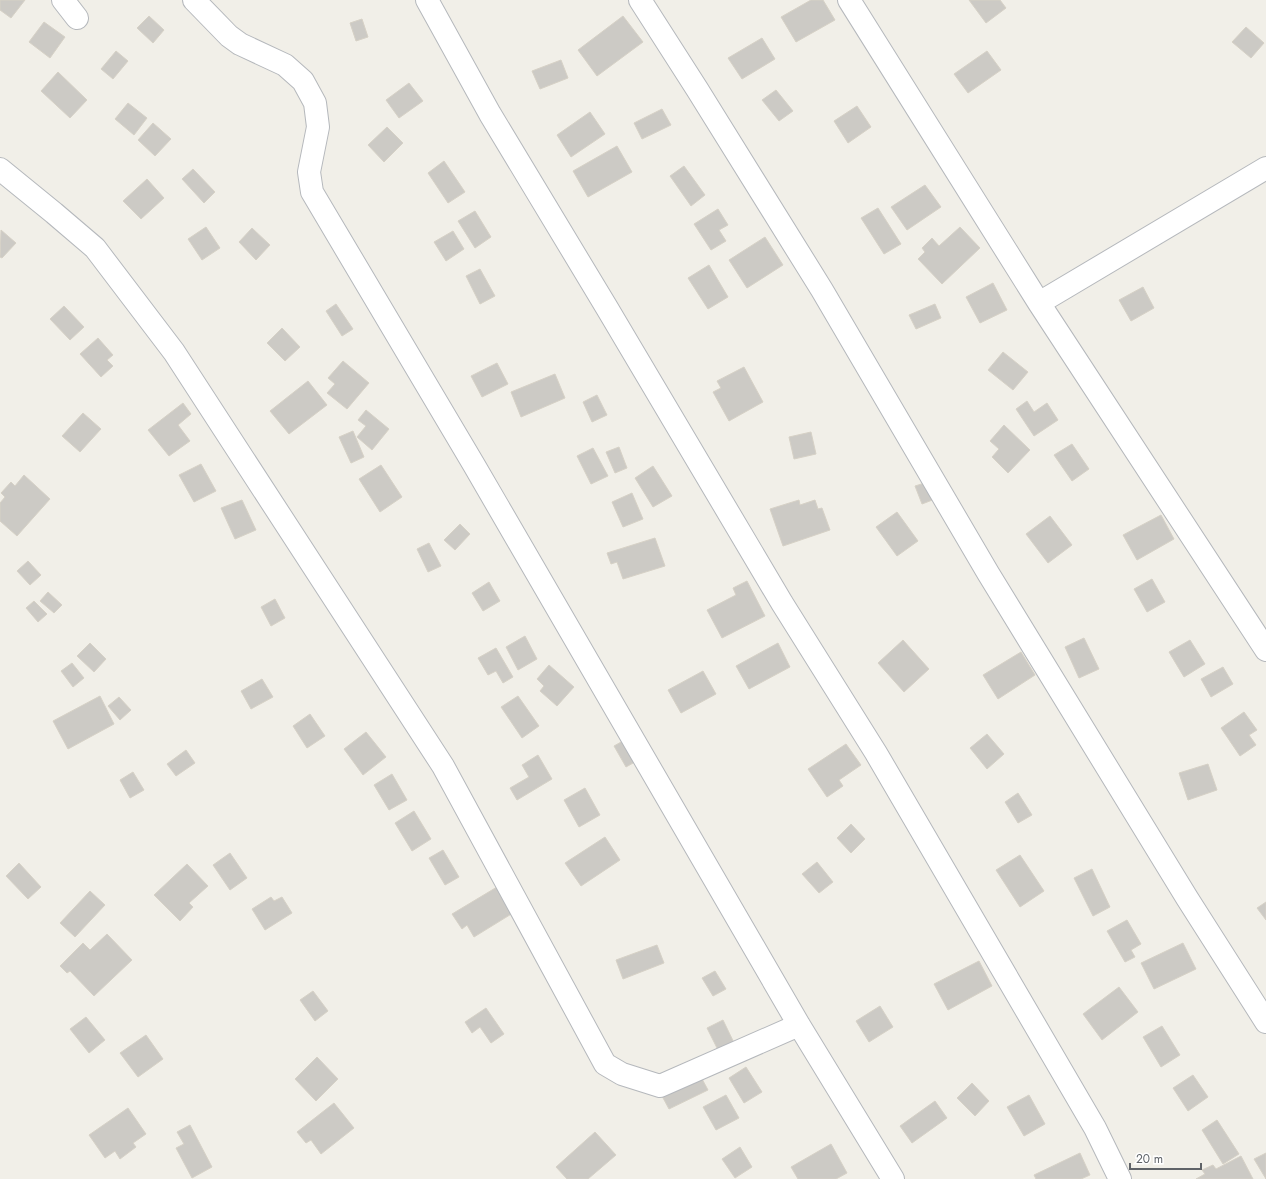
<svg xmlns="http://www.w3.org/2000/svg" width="1266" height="1179" font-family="Jost,sans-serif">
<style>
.building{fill:#cccac5;stroke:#d6d1c6}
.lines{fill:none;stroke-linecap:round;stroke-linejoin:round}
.minor-casing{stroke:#b5b8bc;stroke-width:24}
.minor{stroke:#fff;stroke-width:22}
</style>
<rect width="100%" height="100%" fill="#f1efe8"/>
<path class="building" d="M 0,0 L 25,0 L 11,18 L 0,10 Z
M 811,0 L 823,0 L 835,20 L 796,42 L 781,17 Z
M 969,0 L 1000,0 L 1006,8 L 986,23 Z
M 149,16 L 164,30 L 153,43 L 137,28 Z
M 623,16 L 643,42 L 597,76 L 578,50 Z
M 362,19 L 368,37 L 356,41 L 350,23 Z
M 44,22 L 65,37 L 50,58 L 29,42 Z
M 1246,27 L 1264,43 L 1251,58 L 1232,42 Z
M 762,38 L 775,59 L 742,79 L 728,58 Z
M 116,51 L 128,61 L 113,79 L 101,69 Z
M 987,51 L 1001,70 L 968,93 L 954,74 Z
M 561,60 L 568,78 L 540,89 L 532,71 Z
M 58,72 L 87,100 L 70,118 L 41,91 Z
M 409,83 L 423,101 L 399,118 L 386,100 Z
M 776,90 L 793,111 L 779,121 L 762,100 Z
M 128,103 L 147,118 L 134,135 L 115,119 Z
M 857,106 L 871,127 L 848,143 L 834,121 Z
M 662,109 L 671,125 L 642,139 L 634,123 Z
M 590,112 L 605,134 L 571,157 L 557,135 Z
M 153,123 L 171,139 L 155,156 L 138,140 Z
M 387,127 L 403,143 L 384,162 L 368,145 Z
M 617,146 L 632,172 L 588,197 L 573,171 Z
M 444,161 L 465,192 L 448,203 L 428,173 Z
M 684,166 L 705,195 L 691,206 L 670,176 Z
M 193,169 L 215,192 L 204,203 L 182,179 Z
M 147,179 L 164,198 L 141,219 L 123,201 Z
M 925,185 L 941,207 L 907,230 L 891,207 Z
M 878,208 L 901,244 L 884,254 L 861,218 Z
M 718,209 L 728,225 L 719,230 L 726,241 L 711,250 L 694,224 Z
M 475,211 L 491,237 L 475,248 L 458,221 Z
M 206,227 L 220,248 L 202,260 L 188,239 Z
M 960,227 L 980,248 L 942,284 L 918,259 L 925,252 L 922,248 L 932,238 L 939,246 Z
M 252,228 L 270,245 L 256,260 L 239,242 Z
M 1,230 L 16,243 L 2,258 L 0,257 Z
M 453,231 L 464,249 L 446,261 L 434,242 Z
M 765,237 L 783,265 L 747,288 L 729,260 Z
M 709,265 L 728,297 L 708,309 L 688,278 Z
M 480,269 L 495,296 L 480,304 L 466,276 Z
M 993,283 L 1007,310 L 980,323 L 966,297 Z
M 1143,287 L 1154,308 L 1131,321 L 1119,300 Z
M 336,304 L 353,329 L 342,336 L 326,311 Z
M 935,304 L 941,318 L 916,329 L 909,315 Z
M 64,306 L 84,327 L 70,340 L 50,319 Z
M 282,328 L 300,347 L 285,361 L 267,343 Z
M 98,338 L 113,355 L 107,360 L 113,366 L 101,377 L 80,354 Z
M 1003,352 L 1028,372 L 1013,390 L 988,370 Z
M 343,361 L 369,383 L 347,409 L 327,393 L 335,384 L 328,378 Z
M 497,363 L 508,384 L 482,397 L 471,376 Z
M 744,367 L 763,402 L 729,421 L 713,392 L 721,388 L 717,381 Z
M 555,374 L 565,398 L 521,417 L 511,392 Z
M 308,381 L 327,405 L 289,434 L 270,411 Z
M 597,395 L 607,415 L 592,422 L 583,402 Z
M 1027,401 L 1034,412 L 1047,403 L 1058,420 L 1034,436 L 1016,409 Z
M 183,403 L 191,414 L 178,425 L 190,441 L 169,456 L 148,430 Z
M 366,410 L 389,429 L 372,450 L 357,437 L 366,426 L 358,420 Z
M 83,413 L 101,429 L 80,452 L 62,436 Z
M 1004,425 L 1030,450 L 1008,473 L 992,457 L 999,449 L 990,441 Z
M 353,431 L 364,457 L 351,463 L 339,437 Z
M 811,432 L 816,454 L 794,459 L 789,437 Z
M 1072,444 L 1089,469 L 1072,481 L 1054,455 Z
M 619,447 L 627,468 L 615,473 L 606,452 Z
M 593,448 L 608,476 L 591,484 L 577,456 Z
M 201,464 L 216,491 L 194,502 L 179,475 Z
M 381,465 L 402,497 L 380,512 L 359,479 Z
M 653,466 L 672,496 L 653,507 L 635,478 Z
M 24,475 L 50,499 L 17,536 L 0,521 L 0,503 L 5,497 L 1,493 L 11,482 L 15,486 Z
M 928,482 L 935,499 L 922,504 L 915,486 Z
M 632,493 L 643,519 L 623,527 L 612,502 Z
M 242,500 L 256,530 L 235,539 L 221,508 Z
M 799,500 L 800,505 L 815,500 L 818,509 L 822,508 L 830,530 L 783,546 L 770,509 Z
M 897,512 L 918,541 L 897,556 L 876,527 Z
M 1161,515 L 1174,539 L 1137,560 L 1123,535 Z
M 1050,516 L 1072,545 L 1048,563 L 1026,534 Z
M 460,524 L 470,534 L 455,550 L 444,540 Z
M 655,538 L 665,566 L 623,579 L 617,562 L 611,564 L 607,553 Z
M 429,543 L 441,566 L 428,572 L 417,549 Z
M 28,561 L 41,575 L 30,585 L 17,571 Z
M 1152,579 L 1165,602 L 1147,612 L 1134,589 Z
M 747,581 L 765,616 L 722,638 L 707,610 L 736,595 L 733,588 Z
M 489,582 L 500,601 L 483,611 L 472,593 Z
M 48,592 L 62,605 L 54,613 L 40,601 Z
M 275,599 L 285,618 L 271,626 L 261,607 Z
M 34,601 L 47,614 L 38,622 L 26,608 Z
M 525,636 L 537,659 L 518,670 L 506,647 Z
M 1084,638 L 1099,669 L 1079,678 L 1065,647 Z
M 903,640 L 929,669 L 904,692 L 878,663 Z
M 1190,640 L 1205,664 L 1184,677 L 1169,652 Z
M 90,643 L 106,659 L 94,672 L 77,656 Z
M 778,643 L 790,667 L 749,689 L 736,666 Z
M 496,648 L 513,677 L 503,683 L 496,671 L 488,675 L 478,658 Z
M 1021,652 L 1035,675 L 998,699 L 983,675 Z
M 72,663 L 84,678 L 73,687 L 61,671 Z
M 549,665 L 574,687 L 557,706 L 540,691 L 544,686 L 537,679 Z
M 1223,667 L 1233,684 L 1211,697 L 1201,679 Z
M 703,671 L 716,694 L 681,713 L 668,690 Z
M 262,679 L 273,697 L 251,709 L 241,691 Z
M 100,696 L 114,724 L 68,749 L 53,721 Z
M 518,696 L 539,726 L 522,738 L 501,707 Z
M 119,697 L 131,710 L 120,720 L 108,706 Z
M 1244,712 L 1257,730 L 1249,735 L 1256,745 L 1240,756 L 1221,728 Z
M 310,714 L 325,736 L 307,748 L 293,726 Z
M 366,732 L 386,757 L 363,775 L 344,749 Z
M 639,732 L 651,753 L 626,767 L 614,746 Z
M 987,734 L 1004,754 L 987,769 L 970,748 Z
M 846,744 L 861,765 L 839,780 L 843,786 L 827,797 L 808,769 Z
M 186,750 L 195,763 L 176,776 L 167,764 Z
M 538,755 L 552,779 L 517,800 L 510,788 L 529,777 L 522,765 Z
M 1208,764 L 1217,790 L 1188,800 L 1179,773 Z
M 133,772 L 144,790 L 130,798 L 120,780 Z
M 392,774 L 407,800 L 389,810 L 374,785 Z
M 585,788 L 600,815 L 579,827 L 564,800 Z
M 1018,793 L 1032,815 L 1018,823 L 1005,802 Z
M 414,811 L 431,839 L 412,851 L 395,823 Z
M 851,824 L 865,839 L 851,853 L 837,838 Z
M 605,837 L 620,860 L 581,886 L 565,863 Z
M 443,850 L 459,877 L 445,885 L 429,858 Z
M 230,853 L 247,878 L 230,890 L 213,865 Z
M 1020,855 L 1044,891 L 1020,907 L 996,870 Z
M 817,862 L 833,882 L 819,893 L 802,874 Z
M 19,863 L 41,887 L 28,899 L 6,876 Z
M 187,864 L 208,886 L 189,903 L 193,907 L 180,921 L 154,895 Z
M 1092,869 L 1110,907 L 1093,916 L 1074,878 Z
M 497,887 L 513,913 L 474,937 L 467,925 L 462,929 L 452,914 Z
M 90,891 L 105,905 L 75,937 L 60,923 Z
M 271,897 L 274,901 L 282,897 L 292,913 L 265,930 L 252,909 Z
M 1266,902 L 1266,920 L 1257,908 Z
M 1127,920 L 1141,944 L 1131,950 L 1135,957 L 1125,962 L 1107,931 Z
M 107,934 L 132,960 L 94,996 L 70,971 L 67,973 L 60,966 L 83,943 L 90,950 Z
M 1183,943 L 1196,969 L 1154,989 L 1141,963 Z
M 657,945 L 664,963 L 623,979 L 616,960 Z
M 979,961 L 992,986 L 948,1010 L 934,984 Z
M 715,971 L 726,989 L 713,996 L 702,978 Z
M 1119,987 L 1138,1012 L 1102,1040 L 1083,1014 Z
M 313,991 L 328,1011 L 315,1021 L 300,1000 Z
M 880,1006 L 893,1027 L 869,1042 L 856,1021 Z
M 486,1008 L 504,1034 L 491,1043 L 480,1027 L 472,1033 L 465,1022 Z
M 86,1017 L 105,1040 L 89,1053 L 70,1029 Z
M 723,1020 L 737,1049 L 721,1056 L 707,1028 Z
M 1162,1026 L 1180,1055 L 1161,1067 L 1143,1037 Z
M 146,1035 L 163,1059 L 138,1077 L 120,1053 Z
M 317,1057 L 338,1079 L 316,1101 L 295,1079 Z
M 746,1067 L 762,1092 L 744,1103 L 729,1078 Z
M 1193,1075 L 1208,1097 L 1188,1111 L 1173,1088 Z
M 701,1077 L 708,1090 L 669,1109 L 662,1096 Z
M 972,1083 L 989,1101 L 975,1116 L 957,1098 Z
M 726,1095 L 739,1118 L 716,1130 L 703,1107 Z
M 1029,1095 L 1045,1124 L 1024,1136 L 1007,1107 Z
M 935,1101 L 947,1118 L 912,1143 L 900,1126 Z
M 334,1103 L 354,1128 L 321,1154 L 311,1140 L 306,1143 L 297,1132 Z
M 128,1108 L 146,1134 L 133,1143 L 136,1147 L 120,1159 L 115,1151 L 105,1158 L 89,1135 Z
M 1217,1120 L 1239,1154 L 1223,1164 L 1202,1130 Z
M 190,1125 L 212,1167 L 192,1178 L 176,1148 L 184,1144 L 177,1132 Z
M 595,1132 L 616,1155 L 588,1179 L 567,1179 L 556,1167 Z
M 831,1144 L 847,1173 L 836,1179 L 798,1179 L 791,1167 Z
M 740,1147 L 752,1167 L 735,1178 L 722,1159 Z
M 1080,1153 L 1090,1175 L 1081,1179 L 1036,1179 L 1034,1175 Z
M 1266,1153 L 1266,1179 L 1254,1159 Z
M 1241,1156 L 1253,1179 L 1196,1179 L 1205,1174 L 1202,1170 L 1213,1165 L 1216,1169 Z"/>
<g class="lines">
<g class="minor-casing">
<path id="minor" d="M 63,0 L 77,18
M 194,0 L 229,36 L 240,44 L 285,65 L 303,81 L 315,103 L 318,127 L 309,172 L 312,192 L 474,465 L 799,1025 L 893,1179
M 427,0 L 490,114 L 607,308 L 782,603 L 876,753 L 1095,1128 L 1120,1179
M 640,0 L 697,89 L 822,290 L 988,573 L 1187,898 L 1266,1022
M 849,0 L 1039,303 L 1266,650
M 0,169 L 54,213 L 95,248 L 174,352 L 443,766 L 605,1064 L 622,1074 L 660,1086 L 799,1025
M 1039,303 L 1266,168"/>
</g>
<use href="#minor" class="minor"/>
</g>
<path d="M1130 1163v6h71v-6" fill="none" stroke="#5f6368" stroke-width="2"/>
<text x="1136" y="1163" font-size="12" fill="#5f6368" stroke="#ffffff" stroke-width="3" paint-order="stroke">20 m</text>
</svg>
